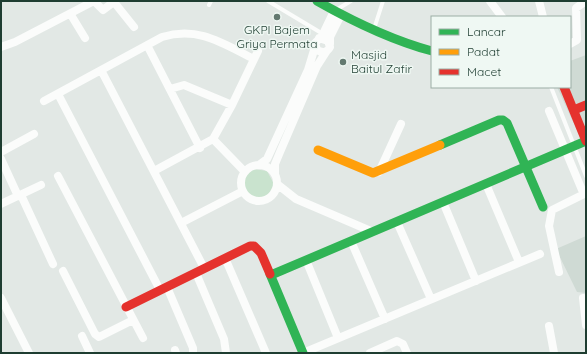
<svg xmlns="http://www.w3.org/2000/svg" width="587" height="354" font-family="Quicksand,sans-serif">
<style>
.built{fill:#cfdad4}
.green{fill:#c9e3ce}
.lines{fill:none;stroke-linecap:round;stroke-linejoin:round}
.lane{stroke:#fbfcfb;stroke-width:4}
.street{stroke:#fbfcfb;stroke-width:8}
.fast{stroke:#30b455;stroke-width:9}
.slow{stroke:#ff9f0a;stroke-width:9}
.jam{stroke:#e5322d;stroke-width:9}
.poi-dot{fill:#637970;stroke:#eff8f3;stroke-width:1.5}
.labels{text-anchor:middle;stroke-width:3;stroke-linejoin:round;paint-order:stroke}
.poi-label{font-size:12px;fill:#1e3d31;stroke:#eff8f3}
</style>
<rect width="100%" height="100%" fill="#e2e8e5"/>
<path class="built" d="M 586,55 L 586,150 L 557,87 L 570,87 L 570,61 Z
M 586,236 L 586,293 L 577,292 L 556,249 Z"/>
<path class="green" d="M 254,169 L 267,171 L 274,184 L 267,197 L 253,201 L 243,192 L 242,178 Z"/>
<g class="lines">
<path class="lane" d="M 268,1 L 323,34
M 209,5 L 211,1
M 336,10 L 351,1
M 374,29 L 383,1
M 551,87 L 586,176"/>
<path class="street" d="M 94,1 L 103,10 L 115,1
M 490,1 L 502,17
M 539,1 L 543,17
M 114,2 L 134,27
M 71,15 L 85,38
M 319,38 L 328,41 L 330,47 C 327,53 322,53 317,50 L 315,43 L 322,36 L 334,11
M 330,44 L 330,37 L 341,15
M 570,44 L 577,40 L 576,8 L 586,1
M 147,45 L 200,148
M 1,47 L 15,42 L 94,1
M 101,70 L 204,268
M 170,89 L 184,85 L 232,105
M 58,94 L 160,290
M 44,101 L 162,37 C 198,26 222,43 254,59
M 549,111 L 582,190
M 1,152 L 34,134
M 1,159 L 18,196
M241 183a18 18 0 1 1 36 0a18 18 0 1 1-36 0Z
M 259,165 L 267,159 L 308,70 L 315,47
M 154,171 L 213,139
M 245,172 L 213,139 L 232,105 L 258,51
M 379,172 L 401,124
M 275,174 L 275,164 L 280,152 L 317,66 L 326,52
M 58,176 L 143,338
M 277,184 L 296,199 L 373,232
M 486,184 L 519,262
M 21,195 L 53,264
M 443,202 L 476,281
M 1,204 L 41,185
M 397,222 L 431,299
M 181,223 L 243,191
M 351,241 L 385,319
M 225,258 L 266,353
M 306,260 L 338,338
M 63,271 L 95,334 L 99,337 L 133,320
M 559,272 L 549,226 L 552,210 L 586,193
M 196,273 L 224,339 L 226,353
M 167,287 L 193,348 L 193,353
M 1,298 L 29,353
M 583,298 L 586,325
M 549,326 L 554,353
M 82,336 L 90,353
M 175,350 L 176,353
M 303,353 L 540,254
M 370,353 L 397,341 L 403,344 L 407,353"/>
<path class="fast" d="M 317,1 C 354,22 391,40 432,51
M 440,145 L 499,120 L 503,120 L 507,123 L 543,207
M 270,274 L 303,353
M 271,275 L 586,141"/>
<path class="slow" d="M 318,150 L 373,173 L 440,145"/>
<path class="jam" d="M 564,87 L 586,141
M 574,110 L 586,105
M 126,307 L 250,246 L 254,246 L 261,253 L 270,274"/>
</g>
<g class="poi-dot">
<circle cx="277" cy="17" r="4"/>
<circle cx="343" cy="62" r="4"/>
</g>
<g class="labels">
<g class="poi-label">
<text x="277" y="34">GKPI Bajem<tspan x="277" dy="14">Griya Permata</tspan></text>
<text x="351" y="59" text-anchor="start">Masjid<tspan x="351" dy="14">Baitul Zafir</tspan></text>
</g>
</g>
<rect width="587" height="354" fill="none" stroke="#1e3d31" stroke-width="4"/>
<rect x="431" y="16" width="140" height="72" fill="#eff8f3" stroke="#9bada5"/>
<rect x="439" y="29" width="20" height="6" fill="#30b455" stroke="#9bada5"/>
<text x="467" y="36" font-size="12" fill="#1e3d31">Lancar</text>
<rect x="439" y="49" width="20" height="6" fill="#ff9f0a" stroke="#9bada5"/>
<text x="467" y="56" font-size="12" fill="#1e3d31">Padat</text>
<rect x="439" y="69" width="20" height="6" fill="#e5322d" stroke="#9bada5"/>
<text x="467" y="76" font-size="12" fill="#1e3d31">Macet</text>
</svg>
